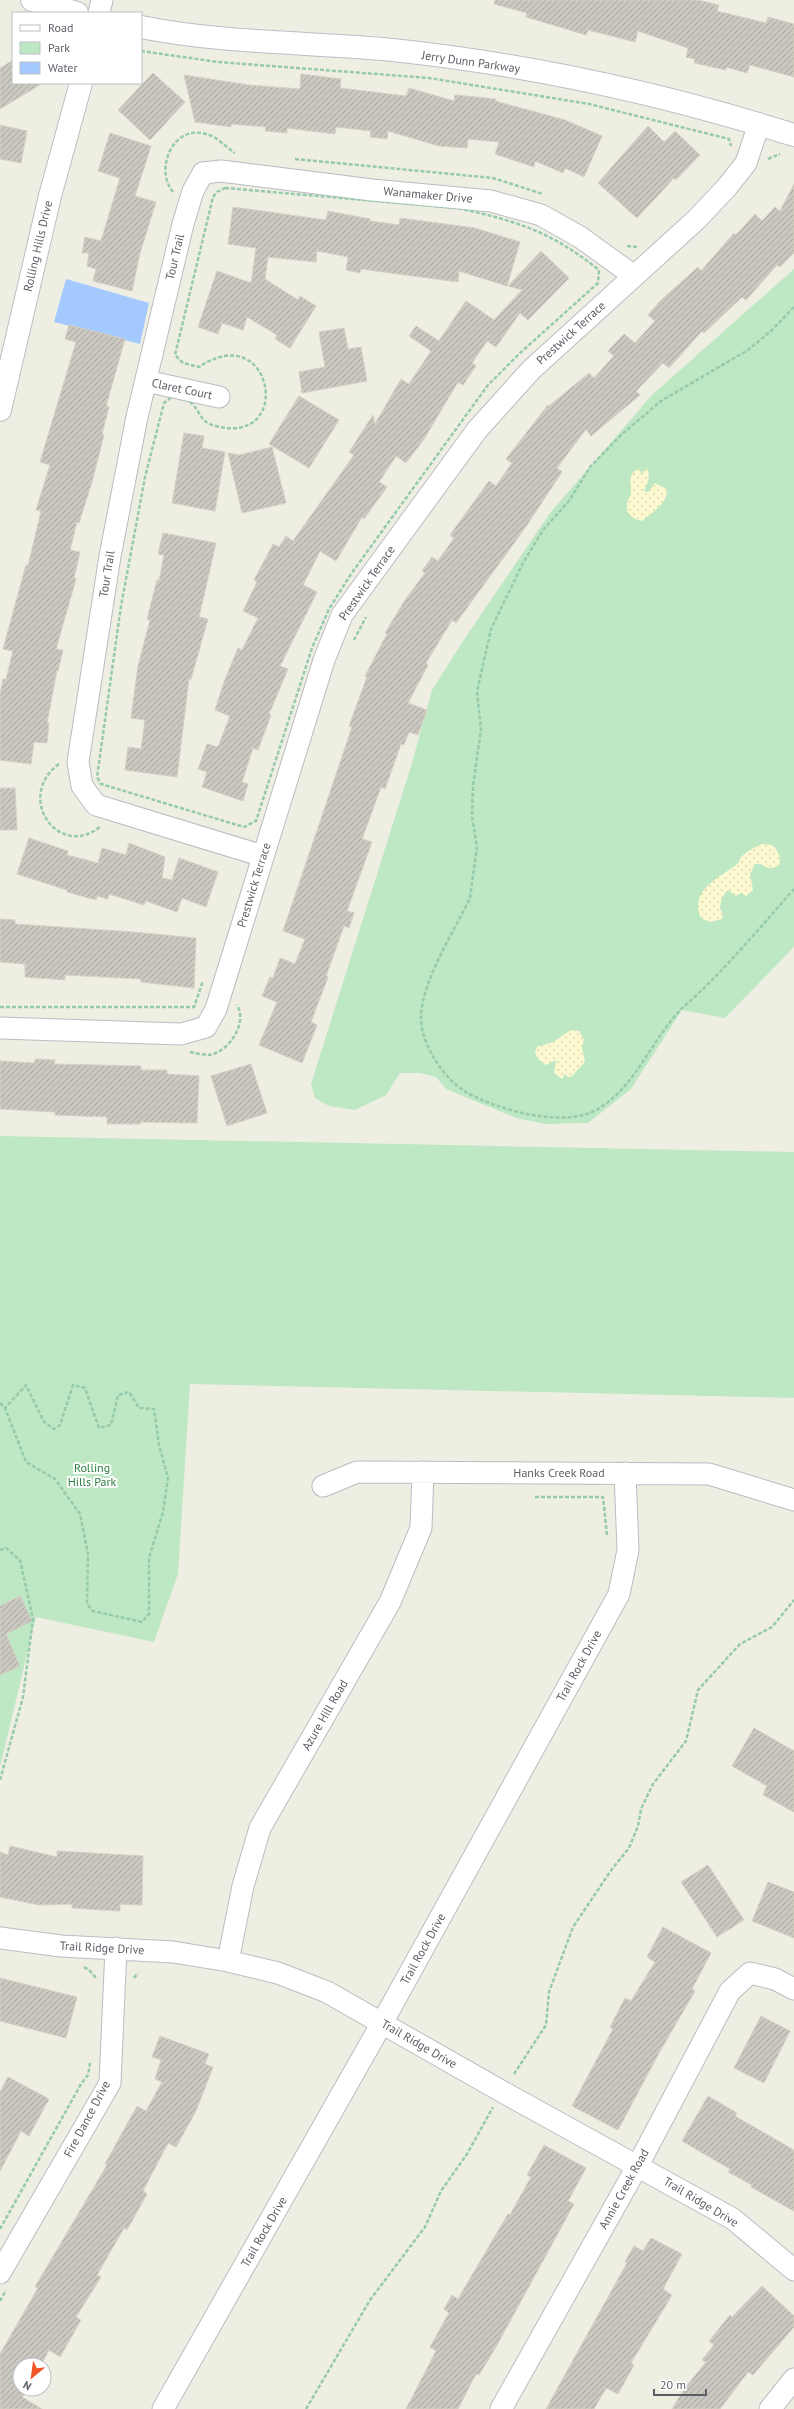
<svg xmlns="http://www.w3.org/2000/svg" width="794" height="2409" font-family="'PT Sans',sans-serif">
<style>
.green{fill:#bee8c4}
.sand{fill:url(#sand-dots)}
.water{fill:#a3c9ff}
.building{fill:url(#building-hatch);stroke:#d4d1c1}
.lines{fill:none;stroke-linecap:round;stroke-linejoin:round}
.street-casing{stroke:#bbbcc3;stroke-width:23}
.secondary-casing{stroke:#bbbec5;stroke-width:24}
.path{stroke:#96caac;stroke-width:2.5;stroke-dasharray:4 2;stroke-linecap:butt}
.street{stroke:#fff;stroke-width:21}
.secondary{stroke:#fff;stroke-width:22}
.labels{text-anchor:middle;stroke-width:4;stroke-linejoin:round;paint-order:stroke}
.street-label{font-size:12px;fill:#5b5e65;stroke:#fff}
.park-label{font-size:12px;fill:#2f813f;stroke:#fff}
</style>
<defs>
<pattern id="sand-dots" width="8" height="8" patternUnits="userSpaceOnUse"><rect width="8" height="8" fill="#fcf9d0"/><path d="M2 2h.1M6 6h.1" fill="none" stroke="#dad8b5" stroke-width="1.8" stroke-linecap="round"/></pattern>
<pattern id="building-hatch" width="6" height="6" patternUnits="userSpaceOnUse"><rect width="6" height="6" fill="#cac8c0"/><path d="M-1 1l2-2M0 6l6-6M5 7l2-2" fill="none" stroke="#a7a6a0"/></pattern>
</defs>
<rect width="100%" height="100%" fill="#efeee3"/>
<path class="green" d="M 794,269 L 794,947 L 725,1018 L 682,1010 L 631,1089 L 588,1123 L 545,1124 L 516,1118 L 446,1089 L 436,1077 L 420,1073 L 400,1073 L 386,1095 L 355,1110 L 329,1106 L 315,1098 L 311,1084 L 412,763 L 432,690 L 463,641 L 550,513 L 652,395 Z
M 0,1136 L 794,1152 L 794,1398 L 190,1384 L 178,1574 L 154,1642 L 36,1617 L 0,1767 Z"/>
<path class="sand" d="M 639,468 L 641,474 L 647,468 C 651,477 647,483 644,491 L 648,492 L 655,483 L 667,489 C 668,504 652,512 642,521 C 635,520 625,514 627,505 C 627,500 631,497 631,493 C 631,483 627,474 639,468 Z
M 762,844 L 772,845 C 779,852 781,856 779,866 C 771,869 767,869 761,864 L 755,864 L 750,874 L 753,890 L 746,896 L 741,893 L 736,896 L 728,890 C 722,895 721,901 720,908 L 723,914 L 722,919 L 710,922 L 701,918 C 689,891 717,879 736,865 C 739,863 739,860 741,857 C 747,851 755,847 762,844 Z
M 571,1030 L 579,1031 L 584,1039 L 582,1047 L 585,1062 L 572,1076 L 568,1077 L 565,1074 L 562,1079 L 554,1073 L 556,1060 L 546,1065 L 538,1059 L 535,1053 L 537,1047 L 553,1042 Z"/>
<path class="water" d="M 66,279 L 149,303 L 140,344 L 54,322 Z"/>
<path class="building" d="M 495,0 L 698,0 L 719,5 L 717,11 L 766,23 L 768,17 L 794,24 L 794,77 L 750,65 L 747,73 L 726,67 L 726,70 L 694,63 L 695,59 L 686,57 L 688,48 L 638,31 L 635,42 L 588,30 L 586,35 L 526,17 L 527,13 L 494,4 Z
M 13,60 L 13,83 L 43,83 L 0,109 L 0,68 Z
M 153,73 L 185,102 L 150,140 L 118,110 Z
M 301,74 L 341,79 L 340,88 L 406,96 L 409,88 L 454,101 L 455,95 L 496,99 L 495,101 L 565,120 L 602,136 L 584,177 L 565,168 L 563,173 L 535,161 L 534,167 L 495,154 L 499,142 L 468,139 L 467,148 L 439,146 L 388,131 L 387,139 L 370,137 L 371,131 L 336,127 L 335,134 L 287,128 L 287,133 L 265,131 L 266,127 L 231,124 L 231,127 L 195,122 L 184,75 L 249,85 L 300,89 Z
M 0,125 L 27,131 L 21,163 L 0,159 Z
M 648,126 L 664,142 L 675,131 L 700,155 L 676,180 L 674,178 L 637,218 L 598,183 Z
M 110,133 L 151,146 L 135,196 L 156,202 L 140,253 L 132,291 L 93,281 L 96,269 L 87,266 L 89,253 L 82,253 L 85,237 L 101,241 L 120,178 L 98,171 Z
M 794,184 L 794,253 L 780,267 L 777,265 L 746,300 L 742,297 L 704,333 L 702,331 L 669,368 L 663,363 L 636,391 L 640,395 L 591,436 L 586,429 L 557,468 L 562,472 L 525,528 L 456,623 L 452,620 L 426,663 L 428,665 L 408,703 L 427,710 L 418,735 L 409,732 L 404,745 L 401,744 L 385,789 L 381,787 L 362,839 L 372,842 L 347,911 L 354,913 L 349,928 L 344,926 L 326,976 L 328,977 L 311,1022 L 317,1025 L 302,1063 L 259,1045 L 277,1002 L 262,996 L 270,977 L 273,978 L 280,958 L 295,964 L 305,939 L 283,931 L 352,727 L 349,726 L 367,677 L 365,676 L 387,634 L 385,633 L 405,600 L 425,573 L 422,571 L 432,557 L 438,561 L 454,538 L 450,535 L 489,481 L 496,486 L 512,463 L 506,459 L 548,405 L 549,406 L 589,373 L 594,378 L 614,356 L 608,351 L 624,334 L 635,343 L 655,321 L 648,315 L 660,301 L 698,267 L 701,271 L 734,233 L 736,235 L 755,214 L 762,221 L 775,207 L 780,211 Z
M 233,207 L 326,220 L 328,211 L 370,219 L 370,221 L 399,225 L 400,218 L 475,228 L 520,242 L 507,286 L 459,271 L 458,282 L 361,269 L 360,273 L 346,270 L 348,257 L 317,251 L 316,262 L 268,257 L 265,279 L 298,300 L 300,296 L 316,306 L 290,348 L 275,339 L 277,335 L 247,317 L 243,330 L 222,323 L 218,334 L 198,327 L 217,271 L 251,283 L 256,248 L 228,244 Z
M 541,251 L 569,278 L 528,320 L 520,313 L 496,347 L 487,341 L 472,363 L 476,366 L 463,385 L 458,382 L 424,439 L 406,463 L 396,456 L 379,482 L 387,487 L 364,519 L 362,517 L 336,561 L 320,551 L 303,585 L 317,592 L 280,666 L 288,669 L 269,714 L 271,715 L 258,750 L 253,748 L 242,782 L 248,784 L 243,801 L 202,787 L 207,772 L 198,769 L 207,744 L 218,747 L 230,716 L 215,710 L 224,682 L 238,648 L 242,650 L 258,618 L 243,611 L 257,582 L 254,580 L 273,544 L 279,547 L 286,536 L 293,541 L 354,455 L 349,452 L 373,415 L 375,424 L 401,379 L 409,384 L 431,351 L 409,336 L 416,326 L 439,341 L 466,301 L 494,320 L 522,290 L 508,286 Z
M 69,325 L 125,339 L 106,406 L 109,407 L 102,434 L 104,435 L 92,482 L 79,523 L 77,522 L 70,550 L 80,552 L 74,578 L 76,579 L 56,649 L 63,650 L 58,671 L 57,670 L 47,723 L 49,723 L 47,743 L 34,742 L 31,764 L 0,760 L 0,694 L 3,679 L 6,679 L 13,651 L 3,649 L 26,565 L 28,566 L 41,511 L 36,510 L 50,465 L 40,462 L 76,342 L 65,339 Z
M 344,328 L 348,349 L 361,347 L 367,381 L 302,393 L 299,372 L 325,367 L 319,332 Z
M 299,396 L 339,420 L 309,468 L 269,444 Z
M 184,433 L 204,436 L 202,448 L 225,452 L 215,511 L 172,503 Z
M 272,447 L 286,503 L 242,513 L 228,453 L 239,455 Z
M 163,533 L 216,543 L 199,617 L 208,619 L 191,679 L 189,679 L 177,777 L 125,770 L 128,747 L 141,749 L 145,720 L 131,718 L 138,666 L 150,620 L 147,619 L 157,580 L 159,581 L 164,555 L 158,554 Z
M 0,788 L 15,788 L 17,830 L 0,830 Z
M 29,838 L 68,851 L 67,855 L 98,863 L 102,848 L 126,855 L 129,843 L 165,857 L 162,878 L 172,880 L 179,858 L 218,872 L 206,907 L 182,898 L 177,912 L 146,901 L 144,905 L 109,894 L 108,899 L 97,896 L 96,900 L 67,892 L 67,890 L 17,874 Z
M 0,919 L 15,920 L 15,924 L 133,932 L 196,938 L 194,988 L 141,982 L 141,979 L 65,975 L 65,980 L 25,977 L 25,964 L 0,962 Z
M 35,1059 L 55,1060 L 54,1064 L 141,1066 L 141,1070 L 167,1070 L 167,1074 L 199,1076 L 197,1123 L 141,1122 L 141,1124 L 107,1124 L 107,1117 L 55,1115 L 55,1112 L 0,1109 L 0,1061 L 35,1063 Z
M 251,1064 L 267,1113 L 227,1126 L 211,1076 Z
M 20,1596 L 32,1621 L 6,1634 L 20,1666 L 0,1675 L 0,1606 Z
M 754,1728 L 794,1751 L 794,1812 L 763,1795 L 767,1786 L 732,1766 Z
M 10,1846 L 57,1857 L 57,1851 L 143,1856 L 142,1905 L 120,1904 L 120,1911 L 101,1910 L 72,1908 L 72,1904 L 39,1905 L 0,1897 L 0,1852 L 8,1855 Z
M 708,1865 L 744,1920 L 717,1937 L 681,1882 Z
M 768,1882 L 794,1892 L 794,1938 L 752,1921 Z
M 663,1927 L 711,1953 L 692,1989 L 695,1991 L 659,2053 L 618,2130 L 572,2106 L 613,2029 L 610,2027 L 625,1998 L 631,2001 L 655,1962 L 647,1957 Z
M 0,1978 L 77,1997 L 66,2038 L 0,2021 Z
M 761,2016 L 790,2031 L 764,2083 L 734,2068 Z
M 160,2036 L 209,2054 L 205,2064 L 213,2067 L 196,2111 L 176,2147 L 168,2143 L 143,2191 L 147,2194 L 127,2230 L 124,2228 L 97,2275 L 101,2277 L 76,2317 L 81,2320 L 60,2357 L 49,2350 L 41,2365 L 20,2365 L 20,2389 L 27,2389 L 22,2397 L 42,2409 L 0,2409 L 0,2354 L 38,2288 L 35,2287 L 107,2165 L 105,2164 L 137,2106 L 146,2111 L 162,2082 L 155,2079 L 161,2060 L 152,2057 Z
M 8,2077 L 49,2099 L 29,2136 L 21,2131 L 0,2171 L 0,2092 Z
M 708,2096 L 737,2113 L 735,2116 L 794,2150 L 794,2211 L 751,2187 L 752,2185 L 728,2172 L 730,2169 L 682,2141 Z
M 544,2145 L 586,2168 L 568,2201 L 574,2204 L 497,2345 L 479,2375 L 476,2374 L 458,2409 L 406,2409 L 436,2351 L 430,2347 L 449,2313 L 444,2309 L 452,2295 L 458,2299 L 508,2214 L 510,2215 L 531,2177 L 527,2175 Z
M 651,2238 L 682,2254 L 663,2289 L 672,2295 L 631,2363 L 634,2365 L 618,2394 L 606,2388 L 594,2409 L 546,2409 L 627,2263 L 625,2262 L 634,2246 L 643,2251 Z
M 762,2286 L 794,2316 L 794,2327 L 753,2375 L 748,2372 L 720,2409 L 672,2409 L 685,2388 L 706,2362 L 702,2360 L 714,2345 L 709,2341 L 730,2315 L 732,2317 Z"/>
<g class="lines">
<g class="street-casing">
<path id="street" d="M 99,13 L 102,0
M 146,381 L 219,397
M 263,856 L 96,805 L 82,786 L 78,762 L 110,556 L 137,417 L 183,224 L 193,191 L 203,173 L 221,171 L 372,190 L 491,201 L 541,215 L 580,237 L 634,276
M 0,1028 L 181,1034 L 206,1027 L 216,1009 L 324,660 L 342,615 L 477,430 L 531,370 L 697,219 L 727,187 L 746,163 L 759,124
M 323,1486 L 357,1472 L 709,1474 L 794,1500
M 0,1938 L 61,1946 L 173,1952 L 228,1961 L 278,1973 L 327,1992 L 510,2096 L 733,2219 L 794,2270
M 228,1961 L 243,1886 L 260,1828 L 390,1602 L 421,1528 L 423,1472
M 0,2273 L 110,2083 L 116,1948
M 163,2409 L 382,2023 L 619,1594 L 628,1550 L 625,1473
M 501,2409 L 638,2165 L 730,1991 L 750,1973 L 775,1979 L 794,1989
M 770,2409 L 794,2379"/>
</g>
<g class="secondary-casing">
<path id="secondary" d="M 32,0 L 77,13
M 141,27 C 221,43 303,42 383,49 C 523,63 661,93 794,135
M 0,410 L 50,196 L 81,83"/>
</g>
<path class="path" d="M 141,51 L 218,62 L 429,78 L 589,104 L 729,139 L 731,146
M 295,159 L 493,178 L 543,194
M 768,159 L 780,154
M 225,188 L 457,208 C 517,221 550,231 599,270 L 598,283 L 519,354 L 488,385 L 351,574 L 329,609 L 312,648 L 256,821 L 244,827 L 101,784 L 97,777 L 121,606 L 145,477 L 164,403 L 173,396 C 179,398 186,399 190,402 C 201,410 198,422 216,426 C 295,447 273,317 199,367 L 183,363 L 175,355 L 213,197 L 217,192 Z
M 173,192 C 154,169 173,124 206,134 C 216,136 226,147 235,153
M 627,246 L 637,247
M 794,307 L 771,331 L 748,350 L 661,401 L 622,434 L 590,467 L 569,501 L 543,530 L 523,563 L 491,629 L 477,692 L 481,729 L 473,786 L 472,816 L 477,847 L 470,898 C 454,932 423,978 421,1016 C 420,1043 443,1078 466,1092 C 497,1110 565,1129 598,1109 C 634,1087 649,1046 675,1016 C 685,1004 698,995 708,984 C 738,954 766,921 794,889
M 354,640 L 366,617
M 59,764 C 14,797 59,861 101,826
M 0,1007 L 194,1007 L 203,981
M 190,1052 C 195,1053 203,1055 209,1055 C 229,1052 248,1023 237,1005
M 0,1403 L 5,1408 L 26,1462 L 55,1479 L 80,1514 L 88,1554 L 87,1604 L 93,1611 L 142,1622 L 149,1614 L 149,1558 L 163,1512 L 168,1478 L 159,1445 L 154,1409 L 139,1408 L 129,1392 L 118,1395 L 111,1425 L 99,1428 L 85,1388 L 73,1385 L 60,1425 L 54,1429 L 44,1422 L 26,1385 L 5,1408
M 535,1497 L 603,1497 L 607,1536
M 0,1550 L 6,1548 L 20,1560 L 33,1619 L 23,1697 L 0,1780
M 84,1967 L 89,1970 L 96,1978
M 134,1978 L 138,1973
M 514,2074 L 546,2025 L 549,1992 L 573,1927 L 612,1869 L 629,1848 L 638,1826 L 641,1809 L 653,1784 L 686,1741 L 698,1690 L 740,1644 L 772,1627 L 794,1600
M 0,2229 L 81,2084 L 88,2075 L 90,2063
M 0,2301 L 6,2290
M 306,2409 L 370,2300 L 425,2227 L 441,2191 L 467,2154 L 493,2107"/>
<use href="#street" class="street"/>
<use href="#secondary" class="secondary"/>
</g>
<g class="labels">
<g class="street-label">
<text transform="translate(471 62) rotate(8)" y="4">Jerry Dunn Parkway</text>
<text transform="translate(428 195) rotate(5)" y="4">Wanamaker Drive</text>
<text transform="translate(38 246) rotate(-77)" y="4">Rolling Hills Drive</text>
<text transform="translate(175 257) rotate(-77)" y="4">Tour Trail</text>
<text transform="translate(571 333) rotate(-42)" y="4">Prestwick Terrace</text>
<text transform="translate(182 389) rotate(12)" y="4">Claret Court</text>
<text transform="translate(107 574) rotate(-81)" y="4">Tour Trail</text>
<text transform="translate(367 583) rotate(-55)" y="4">Prestwick Terrace</text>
<text transform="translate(254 885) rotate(-73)" y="4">Prestwick Terrace</text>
<text x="559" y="1477">Hanks Creek Road</text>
<text transform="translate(579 1666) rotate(-61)" y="4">Trail Rock Drive</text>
<text transform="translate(325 1715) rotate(-60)" y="4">Azure Hill Road</text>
<text transform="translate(102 1948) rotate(3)" y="4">Trail Ridge Drive</text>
<text transform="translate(423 1949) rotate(-61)" y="4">Trail Rock Drive</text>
<text transform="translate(419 2044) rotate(30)" y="4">Trail Ridge Drive</text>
<text transform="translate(87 2119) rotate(-62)" y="4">Fire Dance Drive</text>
<text transform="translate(624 2189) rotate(-61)" y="4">Annie Creek Road</text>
<text transform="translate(701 2202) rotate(31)" y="4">Trail Ridge Drive</text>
<text transform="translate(264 2232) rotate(-60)" y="4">Trail Rock Drive</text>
</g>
<g class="park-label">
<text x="92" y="1472">Rolling<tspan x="92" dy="14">Hills Park</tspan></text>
</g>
</g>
<rect x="12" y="12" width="130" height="72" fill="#ffffff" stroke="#bdbfc1"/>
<rect x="20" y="25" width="20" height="6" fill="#ffffff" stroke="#bdbfc1"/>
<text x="48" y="32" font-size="12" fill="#5b5e65">Road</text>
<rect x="20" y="42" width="20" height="12" fill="#bee8c4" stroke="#bdbfc1"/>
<text x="48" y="52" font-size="12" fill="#5b5e65">Park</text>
<rect x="20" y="62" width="20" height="12" fill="#a3c9ff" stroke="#bdbfc1"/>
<text x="48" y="72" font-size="12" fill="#5b5e65">Water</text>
<g transform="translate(32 2377) rotate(209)"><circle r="19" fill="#ffffff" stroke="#bdbfc1"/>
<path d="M0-3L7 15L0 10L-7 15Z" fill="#f35425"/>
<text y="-6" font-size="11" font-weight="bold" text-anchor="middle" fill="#5b5e65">N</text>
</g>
<path d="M654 2389v6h52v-6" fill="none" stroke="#5b5e65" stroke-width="2"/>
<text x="660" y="2389" font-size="12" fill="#5b5e65" stroke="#ffffff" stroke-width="3" paint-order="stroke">20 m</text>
</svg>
